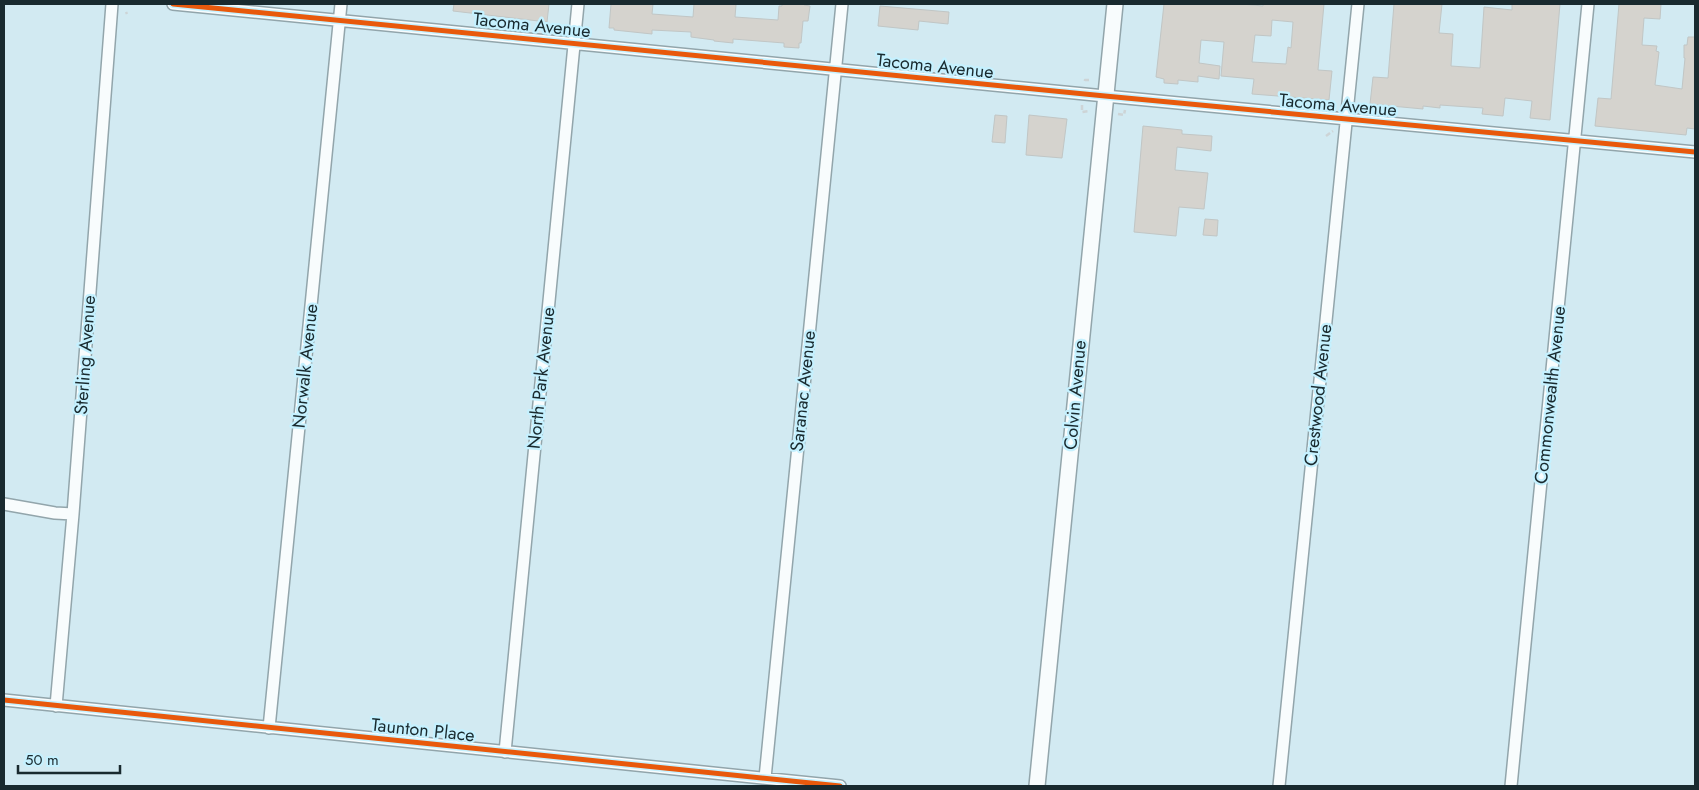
<svg xmlns="http://www.w3.org/2000/svg" width="1699" height="790" font-family="Jost,sans-serif">
<style>
.building{fill:#d5d3ce;stroke:#c1c6c5;fill-rule:evenodd}
.lines{fill:none;stroke-linecap:round;stroke-linejoin:round}
.minor-casing{stroke:#92a5ab;stroke-width:14}
.tertiary-casing{stroke:#92a5ab;stroke-width:18}
.path{stroke:#cdd4d6;stroke-width:2.5;stroke-dasharray:5 2.5;stroke-linecap:butt}
.minor{stroke:#f8fcfd;stroke-width:11}
.tertiary{stroke:#f8fcfd;stroke-width:15}
.cycleway-casing{stroke:#c5f1ff;stroke-width:8}
.cycleway{stroke:#e8590c;stroke-width:5}
.labels{text-anchor:middle;stroke-width:4.5;stroke-linejoin:round;paint-order:stroke}
.street-label{font-size:18px;fill:#192a2f;stroke:#c5f1ff}
</style>
<rect width="100%" height="100%" fill="#d2eaf2"/>
<path class="building" d="M 454,4 L 549,4 L 547,22 L 453,11 Z
M 611,4 L 653,4 L 652,14 L 693,17 L 694,4 L 734,4 L 736,5 L 735,17 L 778,20 L 779,6 L 782,6 L 782,4 L 805,4 L 804,5 L 810,6 L 808,21 L 803,21 L 801,43 L 799,43 L 799,48 L 784,47 L 784,43 L 733,39 L 733,43 L 714,41 L 714,40 L 691,37 L 691,32 L 652,30 L 652,34 L 614,30 L 614,28 L 609,28 Z
M 1164,4 L 1242,4 L 1263,6 L 1263,4 L 1324,4 L 1318,70 L 1332,71 L 1329,100 L 1252,94 L 1254,79 L 1221,76 L 1224,42 L 1201,40 L 1199,63 L 1220,66 L 1219,79 L 1198,76 L 1198,82 L 1178,80 L 1178,84 L 1164,83 L 1164,79 L 1156,77 ZM 1272,20 L 1293,22 L 1291,48 L 1288,47 L 1286,64 L 1252,62 L 1255,35 L 1271,36 Z
M 1394,4 L 1442,4 L 1439,33 L 1453,34 L 1451,66 L 1480,68 L 1484,7 L 1512,10 L 1512,4 L 1560,4 L 1550,120 L 1530,118 L 1532,101 L 1505,98 L 1503,116 L 1482,114 L 1483,108 L 1440,105 L 1440,108 L 1423,106 L 1423,109 L 1370,104 L 1373,77 L 1388,78 Z
M 1619,4 L 1661,4 L 1660,19 L 1644,18 L 1642,45 L 1657,46 L 1656,51 L 1659,52 L 1655,85 L 1682,89 L 1685,58 L 1684,58 L 1684,45 L 1687,45 L 1688,37 L 1695,37 L 1695,129 L 1687,128 L 1686,135 L 1595,126 L 1598,98 L 1611,99 Z
M 880,6 L 949,12 L 948,24 L 919,21 L 918,30 L 878,26 Z
M 995,115 L 1007,116 L 1005,143 L 992,142 Z
M 1029,115 L 1067,119 L 1062,158 L 1026,155 Z
M 1143,126 L 1182,130 L 1182,134 L 1212,136 L 1211,151 L 1177,147 L 1175,170 L 1208,173 L 1204,209 L 1179,207 L 1176,236 L 1134,232 Z
M 1205,219 L 1218,220 L 1217,236 L 1203,235 Z"/>
<g class="lines">
<g class="minor-casing">
<path id="minor" d="M 173,4 L 1105,96 L 1695,152
M 4,504 L 55,513 L 73,514
M 4,700 L 840,786
M 56,706 L 73,514 L 112,4
M 269,728 L 341,4
M 505,752 L 578,4
M 765,778 L 842,4
M 1279,786 L 1358,4
M 1511,786 L 1588,4"/>
</g>
<g class="tertiary-casing">
<path id="tertiary" d="M 1037,786 L 1115,4"/>
</g>
<path class="path" d="M 126,12 L 127,14
M 1085,81 L 1085,80 L 1091,80
M 1082,105 L 1082,112 L 1090,111
M 1118,114 L 1124,115 L 1125,110
M 1326,136 L 1333,131"/>
<use href="#minor" class="minor"/>
<use href="#tertiary" class="tertiary"/>
<g class="cycleway-casing">
<path id="cycleway" d="M 173,4 L 1105,96 L 1695,152
M 4,700 L 840,786"/>
</g>
<use href="#cycleway" class="cycleway"/>
</g>
<g class="labels">
<g class="street-label">
<text transform="translate(532 25) rotate(6)" y="6">Tacoma Avenue</text>
<text transform="translate(935 66) rotate(6)" y="6">Tacoma Avenue</text>
<text transform="translate(1338 105) rotate(5)" y="6">Tacoma Avenue</text>
<text transform="translate(85 355) rotate(-86)" y="6">Sterling Avenue</text>
<text transform="translate(305 366) rotate(-84)" y="6">Norwalk Avenue</text>
<text transform="translate(541 378) rotate(-84)" y="6">North Park Avenue</text>
<text transform="translate(803 391) rotate(-84)" y="6">Saranac Avenue</text>
<text transform="translate(1075 395) rotate(-85)" y="6">Colvin Avenue</text>
<text transform="translate(1318 395) rotate(-84)" y="6">Crestwood Avenue</text>
<text transform="translate(1550 395) rotate(-84)" y="6">Commonwealth Avenue</text>
<text transform="translate(423 730) rotate(6)" y="6">Taunton Place</text>
</g>
</g>
<rect width="1699" height="790" fill="none" stroke="#192a2f" stroke-width="10"/>
<path d="M18 765v8h102v-8" fill="none" stroke="#192a2f" stroke-width="2.5"/>
<text x="25" y="765" font-size="15" fill="#192a2f" stroke="#c5f1ff" stroke-width="4" paint-order="stroke">50 m</text>
</svg>
